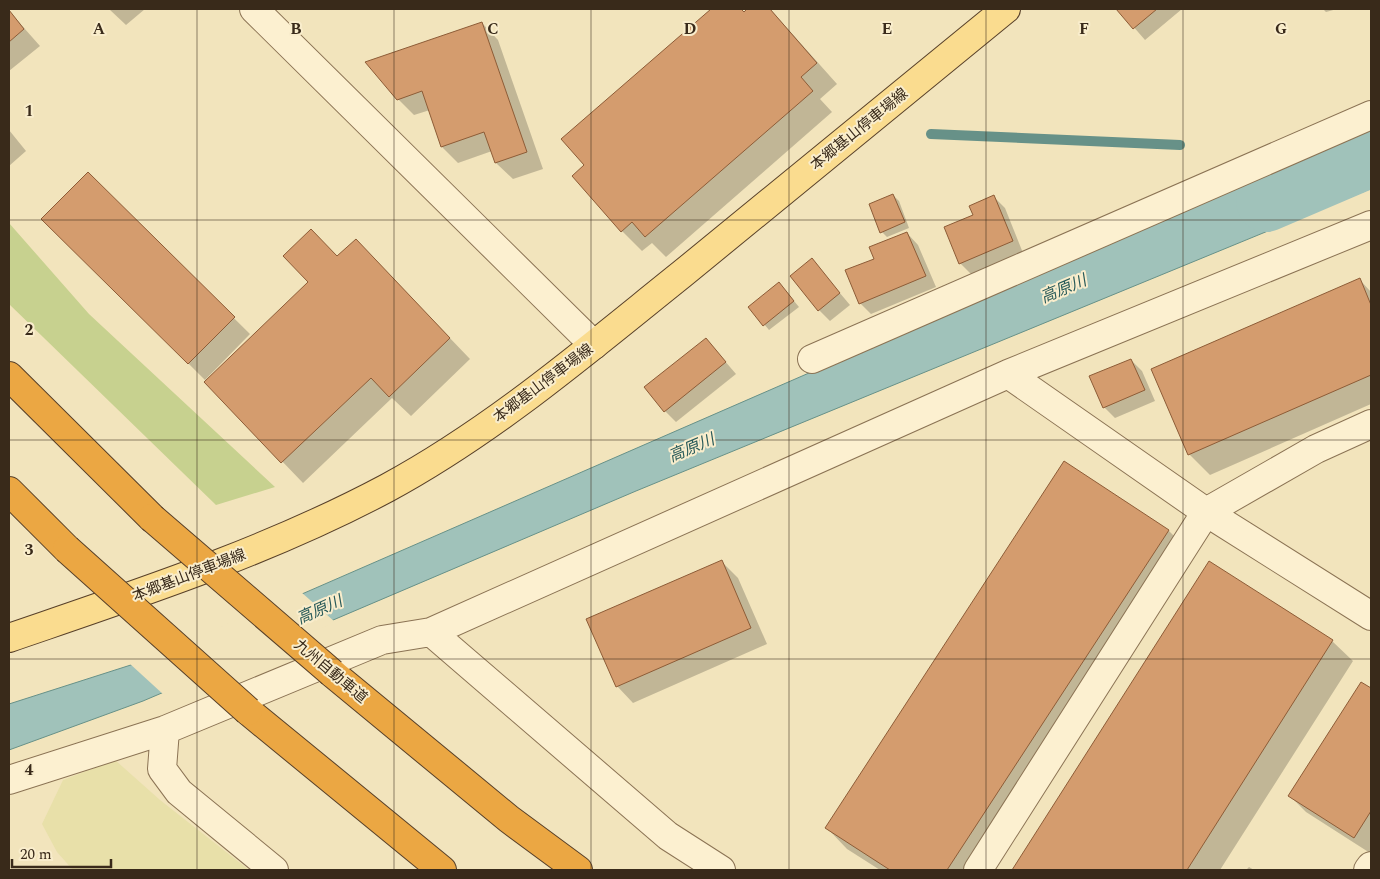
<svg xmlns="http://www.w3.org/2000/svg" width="1380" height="879" font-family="Spectral,'Noto Sans JP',serif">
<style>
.farmland{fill:#e8e0a9}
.green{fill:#c7d18f}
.water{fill:#a0c2ba;stroke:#679188}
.pier{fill:#f2e4bc}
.shadow{fill:#0003}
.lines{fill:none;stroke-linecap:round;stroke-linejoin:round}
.stream{stroke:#679188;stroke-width:10}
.river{stroke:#a0c2ba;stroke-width:60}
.building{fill:#d49c6e;stroke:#8d5c37}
.minor-casing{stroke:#8b7354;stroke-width:30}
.major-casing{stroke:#584029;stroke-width:30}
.highway-casing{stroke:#584029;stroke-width:30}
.minor{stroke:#fcf0d0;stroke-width:28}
.major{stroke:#fadc8f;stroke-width:28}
.highway{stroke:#eba743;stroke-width:28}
.highway-bridge-casing{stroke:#584029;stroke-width:30;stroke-linecap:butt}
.highway-bridge{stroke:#eba743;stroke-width:28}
.grid{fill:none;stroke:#392a1a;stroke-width:1;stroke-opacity:0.55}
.labels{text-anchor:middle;stroke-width:4;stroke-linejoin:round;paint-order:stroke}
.street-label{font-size:15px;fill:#392a1a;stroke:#f9edcc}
.water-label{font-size:16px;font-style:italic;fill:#285a59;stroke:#f9edcc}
.grid-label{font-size:16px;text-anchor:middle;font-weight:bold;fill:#392a1a;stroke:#f9edcc;stroke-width:4;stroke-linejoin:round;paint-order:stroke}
</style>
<rect width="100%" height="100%" fill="#f2e4bc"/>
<path class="farmland" d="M 115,760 L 160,800 L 249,870 L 73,870 L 57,852 L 42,824 L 63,780 Z"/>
<path class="green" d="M 9,223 L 89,314 L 275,487 L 216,505 L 9,304 Z"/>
<path class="water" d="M 1316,152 L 1370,189 L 636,491 L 143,701 L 9,750 L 9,704 L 162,655 Z"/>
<path class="pier" d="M 301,592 L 335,622 L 164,695 L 129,663 L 161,653 Z"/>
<path class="shadow" d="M 109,9 L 145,9 L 126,25 Z
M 713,9 L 741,9 L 745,13 L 749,9 L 770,9 L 837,84 L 820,99 L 832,112 L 666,257 L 652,243 L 642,251 L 622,231 L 586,165 L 563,139 Z
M 1118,9 L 1182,9 L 1145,40 Z
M 1323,9 L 1337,9 L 1326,12 Z
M 9,11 L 40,46 L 9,71 Z
M 482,23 L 498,40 L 543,169 L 513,179 L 496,163 L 492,151 L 458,163 L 442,147 L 430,110 L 414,115 L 398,99 Z
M 9,130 L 26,151 L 9,166 Z
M 88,174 L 250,334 L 205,380 L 43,219 Z
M 893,195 L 899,201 L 909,228 L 887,237 L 882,232 Z
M 994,197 L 1005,208 L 1023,253 L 971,274 L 960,263 L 974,216 Z
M 907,233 L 918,245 L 936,287 L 871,314 L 860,303 L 875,260 Z
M 338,258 L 376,261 L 470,359 L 411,416 L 392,398 L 303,483 L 206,382 Z
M 812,260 L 850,305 L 830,321 L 819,310 Z
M 1360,280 L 1371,292 L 1371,404 L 1210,475 L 1189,454 Z
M 784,289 L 799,307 L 769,330 L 750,307 Z
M 706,339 L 736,374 L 676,422 L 665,411 Z
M 1131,360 L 1142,371 L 1155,401 L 1115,418 L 1104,407 Z
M 1168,530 L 1189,551 L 981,870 L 880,870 L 847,849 L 827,828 Z
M 722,562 L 738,578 L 767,644 L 633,703 L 617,686 Z
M 1209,563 L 1332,641 L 1353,661 L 1220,870 L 1013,870 Z
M 1362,684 L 1371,690 L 1370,853 L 1306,812 L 1290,796 Z
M 1249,867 L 1254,870 L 1246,870 Z"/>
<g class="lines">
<path class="stream" d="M 931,134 L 1180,145"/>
<path class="river" d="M 1266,202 L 1371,157"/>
</g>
<path class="building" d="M 711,9 L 741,9 L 744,12 L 747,9 L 770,9 L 817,63 L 801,77 L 813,91 L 645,237 L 632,222 L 621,232 L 572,176 L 584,165 L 561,139 Z
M 1116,9 L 1157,9 L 1133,29 Z
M 9,10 L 24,29 L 9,42 Z
M 482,22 L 527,152 L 495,163 L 484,132 L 441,147 L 422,91 L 397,100 L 365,62 Z
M 88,172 L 235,317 L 188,364 L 41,219 Z
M 893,194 L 905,222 L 880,233 L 869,204 Z
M 994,195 L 1013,241 L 959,264 L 944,227 L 973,215 L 969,206 Z
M 311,229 L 337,256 L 356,239 L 450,338 L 389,397 L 371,378 L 281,463 L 204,382 L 308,282 L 283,256 Z
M 907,232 L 926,276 L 859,304 L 845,270 L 874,259 L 869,247 Z
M 812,258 L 840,293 L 818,311 L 790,276 Z
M 1360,278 L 1371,305 L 1371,375 L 1188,455 L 1151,369 Z
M 779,282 L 794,301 L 763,326 L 748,307 Z
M 706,338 L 726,362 L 664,412 L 644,387 Z
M 1131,359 L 1145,390 L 1103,408 L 1089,376 Z
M 1064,461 L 1169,530 L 947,870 L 890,870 L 825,828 Z
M 722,560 L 751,628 L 616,687 L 586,619 Z
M 1209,561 L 1333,640 L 1187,870 L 1012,870 Z
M 1361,682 L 1371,688 L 1371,811 L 1354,838 L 1288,796 Z"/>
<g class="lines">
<g class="minor-casing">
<path id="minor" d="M 254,9 L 594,345
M 812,359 L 1371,115
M 1008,374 L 1206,512 L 1371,616
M 431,632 L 668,836 L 721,870
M 165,730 L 162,769 L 179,792 L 274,870
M 9,780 L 165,730 L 382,640 L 431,632 L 1008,374 L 1371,225
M 978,870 L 1206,512 L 1316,449 L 1371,424
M 1368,870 L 1371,866"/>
</g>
<g class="major-casing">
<path id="major" d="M 9,638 C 137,594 267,552 387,488 C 494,430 587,350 682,274 C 790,185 898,97 1006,9"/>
</g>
<g class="highway-casing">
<path id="highway" d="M 9,376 L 152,518
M 9,491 L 67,549
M 332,673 L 509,819 L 578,870
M 248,711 L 442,870"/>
</g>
<use href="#minor" class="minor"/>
<use href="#major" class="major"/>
<use href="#highway" class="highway"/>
<g class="highway-bridge-casing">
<path id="highway-bridge" d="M 152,518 L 332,673
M 67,549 L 248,711"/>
</g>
<use href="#highway-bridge" class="highway-bridge"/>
</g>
<path class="grid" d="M 197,9 L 197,870M 394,9 L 394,870M 591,9 L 591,870M 789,9 L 789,870M 986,9 L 986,870M 1183,9 L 1183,870M 9,220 L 1371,220M 9,440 L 1371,440M 9,659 L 1371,659"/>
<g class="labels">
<g class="street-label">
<text transform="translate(859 129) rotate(-39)" y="5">本郷基山停車場線</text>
<text transform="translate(543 383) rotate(-37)" y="5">本郷基山停車場線</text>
<text transform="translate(189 575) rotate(-21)" y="5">本郷基山停車場線</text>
<text transform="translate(331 671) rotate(40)" y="5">九州自動車道</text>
</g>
<g class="water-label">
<text transform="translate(1063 288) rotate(-23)" y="6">高原川</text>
<text transform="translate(691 447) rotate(-23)" y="6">高原川</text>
<text transform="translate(319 609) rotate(-24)" y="6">高原川</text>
</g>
</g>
<g class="grid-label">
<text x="99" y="34">A</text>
<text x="296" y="34">B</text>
<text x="493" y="34">C</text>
<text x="690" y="34">D</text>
<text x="887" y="34">E</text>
<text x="1084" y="34">F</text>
<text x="1281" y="34">G</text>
<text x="29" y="116">1</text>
<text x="29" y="335">2</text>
<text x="29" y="555">3</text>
<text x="29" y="775">4</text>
</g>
<rect width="1380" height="879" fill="none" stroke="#392a1a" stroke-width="20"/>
<path d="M12 859v8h99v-8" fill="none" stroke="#392a1a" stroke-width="2.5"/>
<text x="20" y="859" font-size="15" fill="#392a1a" stroke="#f9edcc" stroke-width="4" paint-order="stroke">20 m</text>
</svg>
